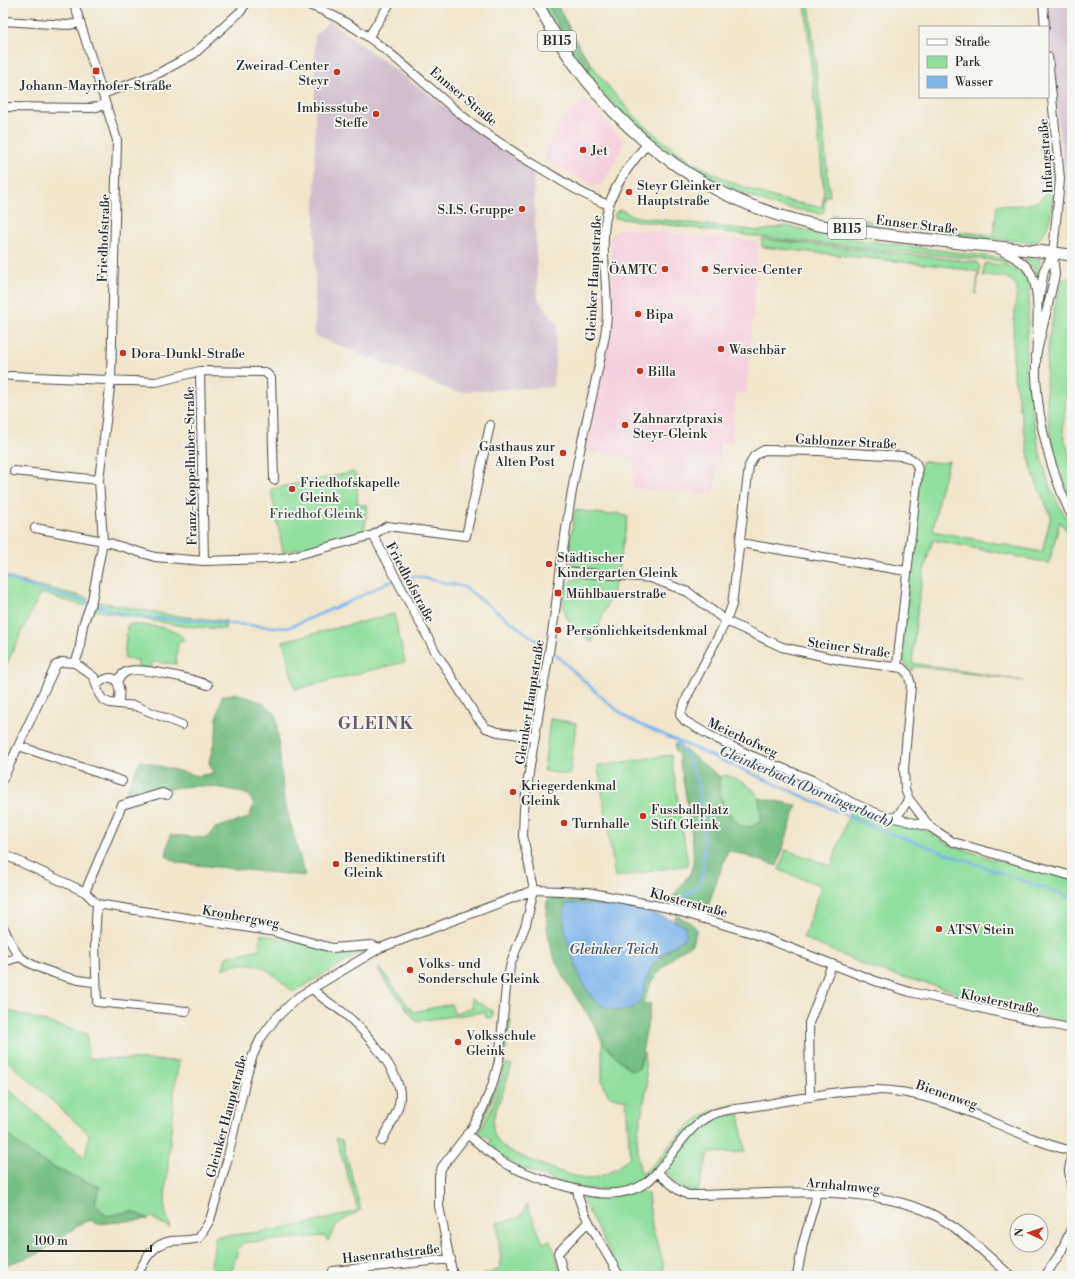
<svg xmlns="http://www.w3.org/2000/svg" width="1075" height="1279" font-family="'Libre Bodoni',serif">
<style>
.built{fill:#f4cfdd}
.industrial{fill:#d0bdcd}
.green{fill:#91df9d;stroke:#5e8564}
.forest{fill:#74be84;stroke:#507458}
.water{fill:#79b4eb;stroke:#52708b}
.lines{fill:none;stroke-linecap:round;stroke-linejoin:round}
.stream{stroke:#79b4eb;stroke-width:2.5}
.minor-casing{stroke:#494743;stroke-width:10}
.major-casing{stroke:#494743;stroke-width:13}
.minor{stroke:#fff;stroke-width:8}
.major{stroke:#fff;stroke-width:11}
.poi-dot{fill:#c8321e;stroke:#f6f6f2;stroke-width:1.5}
.labels{text-anchor:middle;stroke-width:3.5;stroke-linejoin:round;paint-order:stroke}
.shield{fill:#f6f6f2;stroke:#686867;stroke-width:1}
.shield-label{font-size:12px;font-weight:bold;fill:#2b2b2b}
.poi-label{font-size:13px;fill:#2b2b2b;stroke:#f6f6f2;text-anchor:start}
.street-label{font-size:13px;fill:#2b2b2b;stroke:#f6f6f2}
.park-label{font-size:13px;fill:#445848;stroke:#f6f6f2}
.water-label{font-size:14px;font-style:italic;fill:#425465;stroke:#f6f6f2}
.district-label{font-size:17px;font-weight:bold;letter-spacing:1px;fill:#6b576a;stroke:#f6f6f2}
</style>
<rect width="100%" height="100%" fill="#f6f6f2"/>
<filter id="ink" filterUnits="userSpaceOnUse"><feTurbulence type="fractalNoise" baseFrequency=".025" numOctaves="2"/><feDisplacementMap in="SourceGraphic" scale="8" xChannelSelector="R" yChannelSelector="G"/><feConvolveMatrix kernelMatrix="1 2 1 2 8 2 1 2 1" color-interpolation-filters="sRGB"/></filter>
<filter id="wash" filterUnits="userSpaceOnUse"><feTurbulence type="fractalNoise" baseFrequency=".012" numOctaves="4" result="noise"/><feDisplacementMap in="SourceGraphic" scale="16" xChannelSelector="R" yChannelSelector="G"/><feGaussianBlur stdDeviation="0.9" result="paint"/><feColorMatrix in="noise" values="0 0 0 0 0 0 0 0 0 0 0 0 0 0 0 0 0 1.4 0 .05"/><feComposite in="paint" operator="in"/></filter>
<g filter="url(#wash)">
<rect width="100%" height="100%" fill="#f1e5cc"/>
<path class="built" d="M 586,100 L 623,140 L 623,146 L 604,182 L 599,185 L 594,186 L 552,163 L 545,160 L 544,155 L 545,150 L 562,120 Z
M 620,228 L 759,242 L 746,394 L 736,392 L 732,443 L 721,442 L 714,495 L 632,488 L 634,459 L 587,451 L 611,326 L 612,302 L 611,236 Z"/>
<path class="industrial" d="M 1048,3 L 1072,3 L 1072,236 L 1054,85 Z
M 329,21 L 533,171 L 538,299 L 557,324 L 553,387 L 456,392 L 315,336 L 315,35 Z"/>
<path class="green" d="M 542,3 L 547,3 L 562,30 L 588,69 L 592,65 C 607,85 622,104 640,121 C 689,168 755,199 822,207 L 824,191 L 805,3 L 809,3 L 830,196 L 825,196 L 824,212 L 820,214 C 805,209 788,210 773,205 C 694,178 623,125 575,58 C 563,41 553,21 542,3 Z
M 1052,154 C 1055,180 1057,225 1036,242 L 980,238 L 833,219 L 832,214 L 898,226 L 993,235 L 997,205 C 1043,207 1051,202 1052,154 Z
M 619,210 L 625,211 L 626,213 L 638,217 L 759,231 L 785,226 L 854,239 L 1007,259 L 1012,260 L 1024,269 L 1023,270 L 1014,264 L 999,261 L 785,240 L 615,218 L 615,213 Z
M 762,239 L 977,262 L 980,267 L 976,294 L 978,272 L 951,267 L 762,247 Z
M 1026,257 L 1040,259 L 1039,278 L 1037,278 L 1033,268 L 1025,259 Z
M 985,263 L 1009,266 L 1029,278 L 1030,285 L 1025,370 L 1040,454 L 1050,487 L 1072,530 L 1072,539 L 1060,521 L 1049,563 L 933,540 C 919,579 916,622 912,663 L 1024,681 L 921,667 L 913,667 L 912,671 L 904,662 L 902,653 L 910,560 L 922,461 L 944,463 L 949,461 L 939,495 L 933,531 L 1042,552 L 1051,516 L 1036,482 L 1029,458 L 1013,371 L 1013,333 L 1017,289 C 1012,274 996,276 983,276 Z
M 1072,278 L 1072,345 L 1063,428 L 1064,438 L 1072,463 L 1072,503 C 1046,447 1041,387 1051,326 C 1054,310 1057,294 1063,279 Z
M 353,472 L 356,475 L 358,505 L 368,505 L 364,531 L 325,544 L 283,552 L 271,489 Z
M 575,510 L 610,515 L 617,513 L 628,517 L 618,570 C 601,574 580,572 567,560 Z
M 3,574 L 16,580 L 88,598 L 85,606 L 40,593 L 3,672 Z
M 575,579 L 617,580 L 592,643 C 574,631 560,617 564,593 C 566,586 568,582 575,579 Z
M 98,602 L 169,615 L 226,621 L 225,629 L 183,626 L 94,610 Z
M 394,614 L 405,662 L 295,689 L 283,641 Z
M 130,624 C 146,626 175,625 185,641 L 178,641 L 176,664 L 153,662 L 151,668 L 138,667 L 138,660 L 124,659 L 127,626 Z
M 550,719 L 576,723 L 570,775 L 544,771 Z
M 671,755 L 688,865 L 615,877 L 598,766 Z
M 726,775 C 753,787 762,789 761,821 L 752,827 L 740,826 C 727,811 715,798 720,777 Z
M 852,806 L 927,831 L 946,843 L 989,858 L 1010,862 L 1072,879 L 1072,1023 L 956,1000 L 957,992 L 873,969 L 803,938 L 822,886 L 779,870 L 786,850 L 831,866 Z
M 261,934 L 335,951 L 368,948 L 369,950 L 361,953 L 293,992 C 269,970 256,955 223,969 L 226,957 L 259,949 Z
M 379,967 L 413,1012 L 451,1004 L 454,1013 L 472,1008 L 471,998 L 492,1011 L 493,1017 L 486,1018 L 485,1012 L 416,1021 L 383,978 L 378,968 Z
M 3,1009 L 87,1034 L 88,1058 L 179,1061 L 175,1085 L 165,1199 L 165,1211 L 170,1228 L 151,1217 L 148,1219 L 132,1211 L 106,1216 L 95,1203 L 100,1187 C 79,1179 8,1150 3,1127 C 0,1114 3,1097 3,1084 L 85,1158 L 89,1134 L 3,1057 Z
M 506,1017 L 510,1019 L 511,1021 C 505,1059 498,1095 478,1129 L 475,1131 L 489,1103 Z
M 602,1042 L 631,1071 L 639,1068 L 644,1052 L 647,1086 L 637,1137 L 639,1165 L 642,1174 C 652,1167 658,1159 666,1150 C 688,1123 702,1112 736,1104 L 737,1106 L 722,1109 L 679,1141 L 648,1177 L 635,1185 L 617,1189 L 586,1189 L 562,1183 L 517,1166 L 488,1147 L 491,1140 L 484,1135 L 481,1138 L 477,1136 L 492,1109 L 506,1064 L 512,1065 L 493,1119 C 492,1129 494,1138 501,1145 C 508,1153 580,1181 590,1179 C 603,1177 622,1167 630,1156 L 626,1100 L 609,1096 L 602,1082 Z
M 739,1113 L 745,1152 L 709,1153 L 698,1191 C 684,1193 674,1184 667,1173 L 666,1166 L 694,1130 L 711,1118 Z
M 336,1138 L 342,1140 L 361,1210 L 337,1224 L 328,1241 L 324,1236 L 242,1243 L 239,1247 L 230,1276 L 209,1276 L 216,1236 C 261,1234 315,1224 358,1210 Z
M 638,1190 L 648,1194 L 652,1227 L 663,1262 L 663,1276 L 622,1276 L 582,1199 L 585,1196 L 603,1197 Z
M 527,1204 L 543,1243 L 550,1240 L 554,1250 L 561,1276 L 480,1276 L 500,1269 L 501,1262 L 497,1223 L 521,1217 Z"/>
<path class="forest" d="M 547,3 L 556,3 L 580,48 L 592,65 L 588,70 L 562,30 Z
M 236,693 L 263,703 L 276,714 L 284,800 L 305,876 L 178,863 L 166,856 L 170,835 L 207,838 L 215,828 L 248,818 L 254,805 L 249,795 C 235,790 219,787 203,786 C 180,785 146,793 123,798 L 140,761 L 198,776 L 213,773 L 209,762 L 216,735 L 217,717 L 222,696 Z
M 676,743 L 720,777 C 715,798 727,811 740,826 L 752,827 L 761,821 L 759,798 L 797,805 L 777,866 L 728,850 L 707,908 L 701,911 L 669,902 C 676,891 687,880 692,869 C 698,852 682,777 679,756 L 675,750 Z
M 551,898 L 603,902 L 646,908 L 645,911 L 581,904 L 564,911 L 565,926 L 571,949 L 638,1004 L 650,969 L 661,957 L 685,937 L 685,926 L 674,921 L 676,916 L 688,921 L 697,929 L 692,944 L 676,954 L 652,980 L 643,1003 L 651,1004 L 639,1069 L 631,1071 C 622,1062 611,1053 603,1043 C 598,1036 597,1027 592,1021 C 564,979 543,954 547,901 Z
M 3,1128 C 27,1159 65,1173 100,1187 L 95,1203 L 106,1216 L 132,1211 L 148,1219 L 97,1224 L 90,1220 L 82,1223 L 38,1254 L 3,1266 Z"/>
<path class="water" d="M 566,904 C 602,903 653,909 685,926 L 686,937 C 674,946 656,956 650,970 C 645,980 645,996 637,1004 C 627,1016 602,1009 593,999 C 587,991 581,979 577,969 C 571,950 559,924 566,904 Z"/>
<g class="lines">
<path class="stream" d="M 3,576 L 28,586 L 84,601 L 129,616 L 287,628 L 353,600 L 386,583 L 415,576 L 464,587 L 541,644
M 554,653 L 607,702 L 630,720 L 875,828 L 1072,898
M 677,902 L 700,885 C 709,843 704,778 678,743"/>
</g>
</g>
<g filter="url(#ink)">
<g class="lines">
<g class="minor-casing">
<path id="minor" d="M 304,3 C 367,25 410,72 459,113 C 483,133 510,150 537,166 C 560,180 584,196 609,205
M 1043,3 L 1045,27
M 3,21 L 68,25 L 79,23
M 369,36 L 390,3
M 103,94 L 159,73 L 194,54 L 241,11 L 246,3
M 3,107 L 91,108 L 106,105
M 997,248 C 1011,256 1027,261 1033,278 C 1042,303 1035,348 1036,376 C 1038,425 1051,472 1072,517
M 1039,300 L 1044,270 L 1053,253
M 1036,356 L 1055,275 L 1053,253 L 1060,179 L 1048,57
M 200,371 L 204,561
M 10,376 L 156,382 L 200,371 L 265,372 L 271,378 L 274,480
M 14,471 L 99,480
M 35,528 L 103,541 L 155,557 L 204,561 L 269,559 L 290,557 L 373,535 L 435,651 L 476,716 L 486,728 L 498,732 L 535,737
M 373,535 L 387,526 L 466,536 L 490,425
M 740,543 L 906,571
M 561,571 L 651,578 L 688,592 L 726,621 L 782,647 L 840,660 L 902,668 L 908,674 L 911,685 L 904,769 L 905,789 L 909,799 L 930,827 L 953,842 L 1072,876
M 75,663 L 94,677 L 99,694 L 103,700 L 110,703 L 136,706 L 182,725
M 897,666 L 918,473 C 918,461 912,458 902,456 L 819,451 L 764,450 L 754,456 L 749,466 L 732,605 L 726,621 L 687,697 L 680,715 L 685,721 L 709,735 L 752,756 L 812,780 L 853,803 L 879,814 L 930,827
M 117,681 C 120,676 123,673 128,671 C 143,667 192,679 208,685
M 97,685 C 115,668 123,685 118,703
M 19,746 L 122,781
M 3,779 L 56,665 L 62,662 L 75,663 L 79,652 L 83,625 L 92,600 L 103,541 L 99,480 L 111,379 L 117,140 L 74,3
M 896,818 L 909,799
M 3,854 L 85,892 L 97,904 L 270,931 L 332,948 L 371,945 L 380,948
M 85,892 L 122,805 L 162,793 L 167,795
M 97,904 L 95,942 L 97,1002 L 186,1011
M 3,927 C 8,936 13,950 20,957 C 35,969 77,982 96,982
M 3,962 L 20,957
M 312,988 C 321,999 334,1005 345,1014 C 363,1029 401,1072 400,1096 C 400,1111 388,1128 382,1141
M 810,1097 L 809,1023 L 832,964
M 467,1134 C 479,1144 491,1155 504,1163 C 519,1172 537,1177 554,1183 C 583,1192 619,1202 647,1182 C 671,1163 682,1129 711,1115 C 725,1108 742,1109 757,1106 C 795,1100 833,1090 872,1090 C 941,1088 1006,1135 1072,1151
M 1072,1150 L 1069,1171 L 1072,1190
M 657,1172 L 678,1190 L 688,1195 C 759,1195 868,1182 932,1214 C 962,1229 986,1255 1011,1276
M 578,1191 C 575,1205 611,1259 619,1276
M 333,1271 L 451,1259
M 137,1276 C 144,1261 152,1244 171,1241 C 180,1240 189,1241 199,1238 L 210,1220 L 227,1161 L 247,1074 L 253,1055 L 261,1038 L 276,1018 L 298,997 L 380,948 L 534,890 L 587,892 L 664,907 L 752,933 L 878,982 L 910,992 L 1072,1029
M 453,1276 L 439,1206 L 439,1176 L 442,1167 L 473,1127 L 483,1108 L 492,1086 L 499,1061 L 506,987 L 511,963 L 526,924 L 534,890 L 523,836 L 524,809 C 531,752 542,696 551,640 C 559,586 564,533 574,480 C 583,432 596,384 605,335 C 612,293 596,247 609,205 C 616,182 632,162 647,144
M 564,1276 L 558,1253 L 588,1222
M 797,1276 L 803,1243 L 815,1202 L 816,1193
M 1045,1276 L 1061,1252 L 1072,1227"/>
</g>
<g class="major-casing">
<path id="major" d="M 537,3 C 593,111 683,193 803,222 C 828,228 853,230 878,234 C 942,242 1007,247 1072,255"/>
</g>
<use href="#minor" class="minor"/>
<use href="#major" class="major"/>
</g>
</g>
<g class="poi-dot">
<rect x="92" y="67" width="8" height="8" rx="2"/>
<circle cx="337" cy="72" r="4"/>
<circle cx="376" cy="114" r="4"/>
<circle cx="583" cy="150" r="4"/>
<circle cx="629" cy="192" r="4"/>
<circle cx="522" cy="209" r="4"/>
<circle cx="665" cy="269" r="4"/>
<circle cx="705" cy="269" r="4"/>
<circle cx="638" cy="314" r="4"/>
<circle cx="721" cy="349" r="4"/>
<circle cx="123" cy="353" r="4"/>
<circle cx="640" cy="371" r="4"/>
<circle cx="625" cy="425" r="4"/>
<circle cx="563" cy="453" r="4"/>
<circle cx="292" cy="489" r="4"/>
<circle cx="549" cy="564" r="4"/>
<rect x="554" y="589" width="8" height="8" rx="2"/>
<circle cx="558" cy="630" r="4"/>
<circle cx="513" cy="792" r="4"/>
<circle cx="643" cy="816" r="4"/>
<circle cx="564" cy="823" r="4"/>
<circle cx="336" cy="864" r="4"/>
<circle cx="939" cy="929" r="4"/>
<circle cx="410" cy="970" r="4"/>
<circle cx="458" cy="1042" r="4"/>
</g>
<g class="labels">
<g class="shield">
<rect x="538" y="31" width="38" height="20" rx="3"/>
<rect x="828" y="219" width="38" height="20" rx="3"/>
</g>
<g class="shield-label">
<text x="557" y="45">B115</text>
<text x="847" y="233">B115</text>
</g>
<g class="poi-label">
<text x="329" y="70" text-anchor="end">Zweirad-Center<tspan x="329" dy="15">Steyr</tspan></text>
<text x="96" y="90" text-anchor="middle">Johann-Mayrhofer-Straße</text>
<text x="368" y="112" text-anchor="end">Imbissstube<tspan x="368" dy="15">Steffe</tspan></text>
<text x="591" y="155">Jet</text>
<text x="637" y="190">Steyr Gleinker<tspan x="637" dy="15">Hauptstraße</tspan></text>
<text x="514" y="214" text-anchor="end">S.I.S. Gruppe</text>
<text x="657" y="274" text-anchor="end">ÖAMTC</text>
<text x="713" y="274">Service-Center</text>
<text x="646" y="319">Bipa</text>
<text x="729" y="354">Waschbär</text>
<text x="131" y="358">Dora-Dunkl-Straße</text>
<text x="648" y="376">Billa</text>
<text x="633" y="423">Zahnarztpraxis<tspan x="633" dy="15">Steyr-Gleink</tspan></text>
<text x="555" y="451" text-anchor="end">Gasthaus zur<tspan x="555" dy="15">Alten Post</tspan></text>
<text x="300" y="487">Friedhofskapelle<tspan x="300" dy="15">Gleink</tspan></text>
<text x="557" y="562">Städtischer<tspan x="557" dy="15">Kindergarten Gleink</tspan></text>
<text x="566" y="598">Mühlbauerstraße</text>
<text x="566" y="635">Persönlichkeitsdenkmal</text>
<text x="521" y="790">Kriegerdenkmal<tspan x="521" dy="15">Gleink</tspan></text>
<text x="651" y="814">Fussballplatz<tspan x="651" dy="15">Stift Gleink</tspan></text>
<text x="572" y="828">Turnhalle</text>
<text x="344" y="862">Benediktinerstift<tspan x="344" dy="15">Gleink</tspan></text>
<text x="947" y="934">ATSV Stein</text>
<text x="418" y="968">Volks- und<tspan x="418" dy="15">Sonderschule Gleink</tspan></text>
<text x="466" y="1040">Volksschule<tspan x="466" dy="15">Gleink</tspan></text>
</g>
<g class="street-label">
<text transform="translate(464 96) rotate(40)" y="5">Ennser Straße</text>
<text transform="translate(1045 156) rotate(-94)" y="5">Infangstraße</text>
<text transform="translate(917 224) rotate(7)" y="5">Ennser Straße</text>
<text transform="translate(103 238) rotate(-88)" y="5">Friedhofstraße</text>
<text transform="translate(593 278) rotate(-87)" y="5">Gleinker Hauptstraße</text>
<text transform="translate(846 441) rotate(3)" y="5">Gablonzer Straße</text>
<text transform="translate(190 466) rotate(-91)" y="5">Franz-Koppelhuber-Straße</text>
<text transform="translate(411 582) rotate(62)" y="5">Friedhofstraße</text>
<text transform="translate(849 647) rotate(8)" y="5">Steiner Straße</text>
<text transform="translate(529 702) rotate(-81)" y="5">Gleinker Hauptstraße</text>
<text transform="translate(743 737) rotate(25)" y="5">Meierhofweg</text>
<text transform="translate(689 902) rotate(15)" y="5">Klosterstraße</text>
<text transform="translate(241 916) rotate(10)" y="5">Kronbergweg</text>
<text transform="translate(1000 1001) rotate(12)" y="5">Klosterstraße</text>
<text transform="translate(947 1094) rotate(19)" y="5">Bienenweg</text>
<text transform="translate(226 1116) rotate(-75)" y="5">Gleinker Hauptstraße</text>
<text transform="translate(843 1185) rotate(5)" y="5">Arnhalmweg</text>
<text transform="translate(391 1253) rotate(-6)" y="5">Hasenrathstraße</text>
</g>
<g class="park-label">
<text x="316" y="518">Friedhof Gleink</text>
</g>
<g class="water-label">
<text transform="translate(806 786) rotate(23)" y="5">Gleinkerbach (Dorningerbach)</text>
<text x="614" y="954">Gleinker Teich</text>
</g>
<g class="district-label">
<text x="376" y="729">GLEINK</text>
</g>
</g>
<rect width="1075" height="1279" fill="none" stroke="#f6f6f2" stroke-width="16"/>
<rect x="919" y="26" width="130" height="72" fill="#f6f6f2" stroke="#a5a5a2"/>
<rect x="927" y="39" width="20" height="6" fill="#ffffff" stroke="#a5a5a2"/>
<text x="955" y="46" font-size="12" fill="#2b2b2b">Straße</text>
<rect x="927" y="56" width="20" height="12" fill="#91df9d" stroke="#a5a5a2"/>
<text x="955" y="66" font-size="12" fill="#2b2b2b">Park</text>
<rect x="927" y="76" width="20" height="12" fill="#79b4eb" stroke="#a5a5a2"/>
<text x="955" y="86" font-size="12" fill="#2b2b2b">Wasser</text>
<g transform="translate(1029 1233) rotate(273)"><circle r="19" fill="#f6f6f2" stroke="#a5a5a2"/>
<path d="M0-3L7 15L0 10L-7 15Z" fill="#c8321e"/>
<text y="-6" font-size="11" font-weight="bold" text-anchor="middle" fill="#2b2b2b">N</text>
</g>
<path d="M28 1245v6h123v-6" fill="none" stroke="#2b2b2b" stroke-width="2"/>
<text x="34" y="1245" font-size="12" fill="#2b2b2b" stroke="#f6f6f2" stroke-width="3" paint-order="stroke">100 m</text>
</svg>
